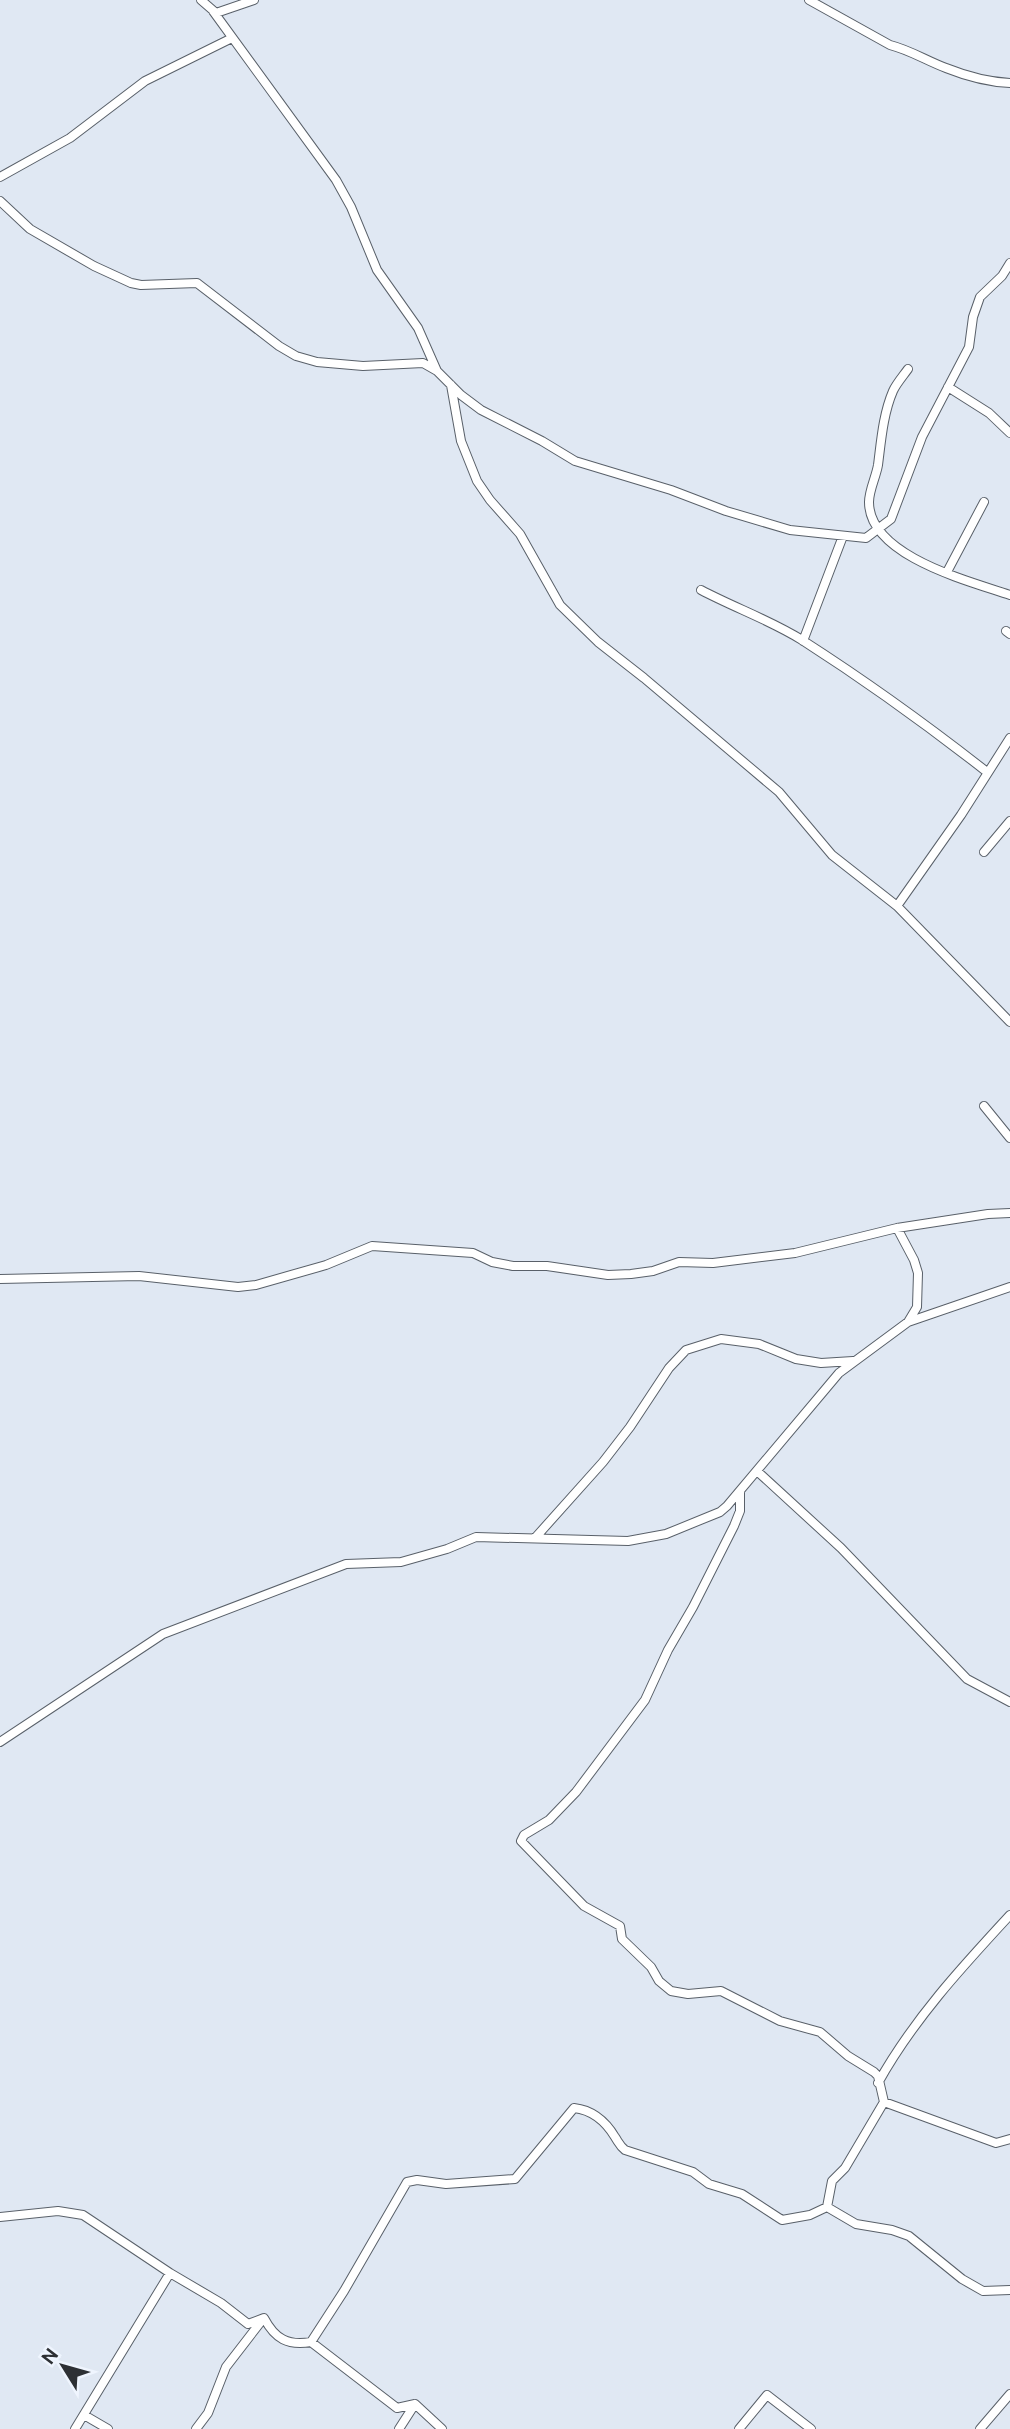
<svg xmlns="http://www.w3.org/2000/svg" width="1010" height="2429" font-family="Ubuntu,sans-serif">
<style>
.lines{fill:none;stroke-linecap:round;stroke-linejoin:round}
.street-casing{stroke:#596069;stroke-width:10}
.street{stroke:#fff;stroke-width:8}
</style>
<rect width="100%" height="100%" fill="#e0e8f3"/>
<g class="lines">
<g class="street-casing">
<path id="street" d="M 201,0 L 216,13 L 254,0
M 809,0 L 890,45 C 910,50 927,61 946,68 C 966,76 989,82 1010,83
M 213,11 L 336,180 L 351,207 L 377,270 L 418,328 L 437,371
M 0,177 L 70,138 L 145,81 L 232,38
M 0,201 L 30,229 L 94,266 L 131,283 L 141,285 L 197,283 L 279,346 L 296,356 L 317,362 L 363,366 L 423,363 L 437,371 L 461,395 L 481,410 L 542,441 L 575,461 L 671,490 L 726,511 L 790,530 L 866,538 L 891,519 L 922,437 L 969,347 L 973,317 L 980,297 L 1002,276 L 1010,263
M 908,369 C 903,376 896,384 893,391 C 883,414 881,442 878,465 C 876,477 869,490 869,502 C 869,556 969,581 1010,595
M 451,385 L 461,441 L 477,481 L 490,500 L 520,534 L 560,605 L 598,642 L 644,678 L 779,792 L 832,855 L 897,906 L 1010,1022
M 948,387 L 989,413 L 1010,433
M 947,572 L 984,502
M 701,590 C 735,608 770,620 802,640 C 866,681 927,725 987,772
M 1006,631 L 1010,634
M 803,641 L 843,536
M 984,852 L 1010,821
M 897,906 L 961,815 L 1010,738
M 984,1106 L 1010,1138
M 897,1228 L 914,1260 L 918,1273 L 917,1307 L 908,1322
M 0,1279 L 139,1276 L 238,1287 L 256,1285 L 326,1265 L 372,1246 L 473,1253 L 492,1262 L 513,1266 L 547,1266 L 608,1275 L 631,1274 L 653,1271 L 679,1262 L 713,1263 L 795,1253 L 897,1228 L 988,1214 L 1010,1213
M 757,1471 L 841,1548 L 967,1679 L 1010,1702
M 740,1491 L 740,1511 L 734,1526 L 693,1607 L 668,1650 L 645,1700 L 576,1792 L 549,1820 L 524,1835 L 521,1841 L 584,1906 L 620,1926 L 622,1939 L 651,1967 L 659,1981 L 671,1991 L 688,1994 L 721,1991 L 780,2021 L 820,2032 L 848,2056 L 874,2072 L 878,2076 L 884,2102 L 996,2143 L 1010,2139
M 535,1538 L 603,1462 L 630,1427 L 669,1368 L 686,1350 L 721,1339 L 759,1344 L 796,1359 L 821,1363 L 853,1361
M 0,1742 L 163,1634 L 346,1564 L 401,1562 L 447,1549 L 476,1537 L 628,1541 L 666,1534 L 720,1512 L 727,1506 L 839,1373 L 908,1322 L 1010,1287
M 878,2083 C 913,2020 961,1968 1010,1915
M 827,2207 L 832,2181 L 845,2168 L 884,2102
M 0,2217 L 58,2211 L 83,2215 L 170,2273 L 221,2303 L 248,2324 L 264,2318 C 275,2339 288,2346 311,2342 L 397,2408 L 415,2404 L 442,2429
M 311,2342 L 344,2291 L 407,2182 L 417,2180 L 446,2184 L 515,2179 L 574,2108 C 592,2110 606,2122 615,2137 C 619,2143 620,2146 625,2150 L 693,2172 L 709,2184 L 742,2194 L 782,2220 L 810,2215 L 827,2207 L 856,2224 L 892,2230 L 909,2236 L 962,2279 L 983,2291 L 1010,2290
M 84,2415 L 108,2429
M 75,2429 L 170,2273
M 196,2429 L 208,2413 L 226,2367 L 263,2319
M 399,2429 L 415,2404
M 739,2429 L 767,2395 L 811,2429
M 980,2429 L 1010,2394"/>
</g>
<use href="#street" class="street"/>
</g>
<g transform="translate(63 2366) rotate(307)" stroke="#eff5fe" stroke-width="5" paint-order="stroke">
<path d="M0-5L12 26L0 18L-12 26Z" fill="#2d3034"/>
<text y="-10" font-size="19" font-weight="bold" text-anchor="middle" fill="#2d3034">N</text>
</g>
</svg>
